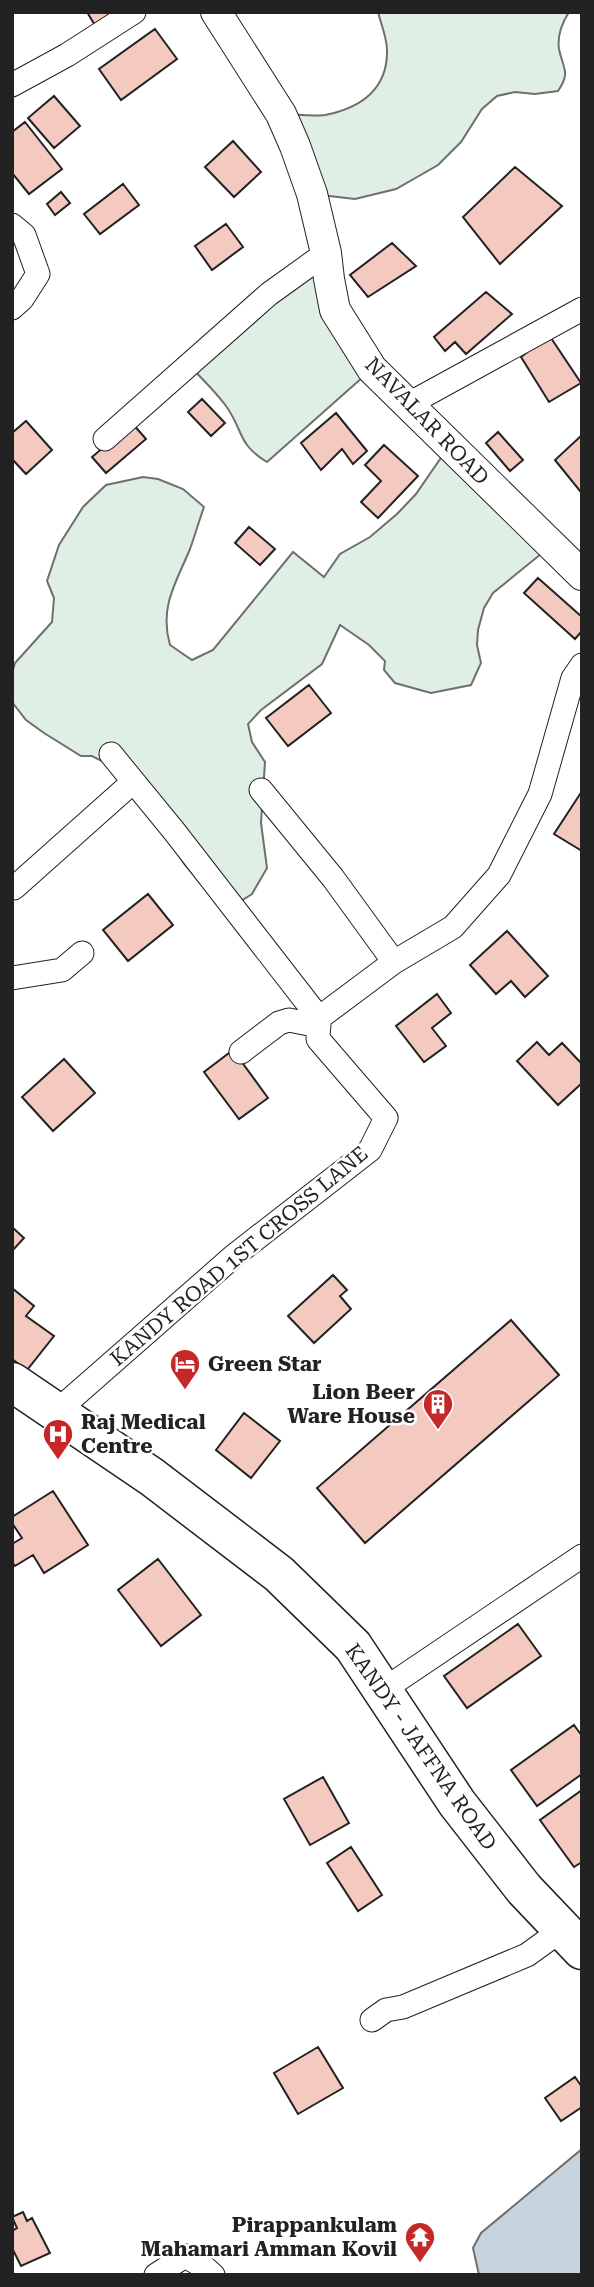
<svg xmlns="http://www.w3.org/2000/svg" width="594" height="2287" font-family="'Roboto Serif',serif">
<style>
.green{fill:#e0efe3;stroke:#6f6f6f;stroke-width:2}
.water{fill:#c7d3dd;stroke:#6f6f6f;stroke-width:2}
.building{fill:#f3c9c0;stroke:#222;stroke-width:2}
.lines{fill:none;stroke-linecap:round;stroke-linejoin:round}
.minor-casing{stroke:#222;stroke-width:25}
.tertiary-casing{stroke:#222;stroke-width:32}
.trunk-casing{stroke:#222;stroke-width:41}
.minor{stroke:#fff;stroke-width:23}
.tertiary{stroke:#fff;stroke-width:30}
.trunk{stroke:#fff;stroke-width:38}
.labels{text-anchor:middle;stroke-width:5;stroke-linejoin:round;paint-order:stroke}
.street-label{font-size:21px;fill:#222;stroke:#fff}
.poi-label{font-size:21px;font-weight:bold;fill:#222;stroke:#fff;text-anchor:start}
</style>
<rect width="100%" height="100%" fill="#fff"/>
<path class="green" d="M 378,12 L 569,12 C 562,23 557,36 559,49 C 563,69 571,72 558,91 L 535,94 L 515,92 L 497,96 L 482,109 L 461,142 L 438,165 L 396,189 L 355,199 L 312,194 L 281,114 C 295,114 311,117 325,115 C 361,108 388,89 387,50 C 387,38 381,24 378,12 Z
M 326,253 L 372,369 L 267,462 C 237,444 244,431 226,406 C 215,391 201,378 189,365 Z
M 449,446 L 552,545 L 493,593 L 484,608 L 478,630 L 477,645 L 481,663 L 471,685 L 431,693 L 395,683 L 384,670 L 385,661 L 369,645 L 340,625 L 322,664 L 261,710 L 248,724 L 252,742 L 265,762 L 261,823 L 267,868 L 252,894 L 225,911 L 185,865 L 130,783 L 104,762 L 92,756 L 81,756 L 44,733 L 26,720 L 12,702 L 12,673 L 15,663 L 52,622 L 54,598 L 47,581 L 59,545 L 83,507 L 106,485 L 143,477 L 158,479 L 183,489 L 204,507 C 199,521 195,535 190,549 C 176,583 159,607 170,645 L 192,660 L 213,650 L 293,552 L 324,577 L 340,554 L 370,537 L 397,514 L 416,494 Z"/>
<path class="water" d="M 582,2149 L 582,2275 L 479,2275 L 473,2248 L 481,2233 Z"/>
<path class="building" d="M 87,12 L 120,12 L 96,27 Z
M 155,29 L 177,59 L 121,100 L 99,69 Z
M 54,96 L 80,126 L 54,148 L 28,118 Z
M 25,122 L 62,169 L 29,194 L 12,173 L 12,132 Z
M 233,141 L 261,172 L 234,197 L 205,167 Z
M 515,167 L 562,206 L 500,264 L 463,217 Z
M 123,184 L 139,205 L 100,234 L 84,214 Z
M 61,192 L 70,203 L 55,215 L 47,204 Z
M 226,224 L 243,247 L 212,270 L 195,246 Z
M 392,243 L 416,266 L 368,297 L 350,275 Z
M 486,292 L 512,314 L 466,354 L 455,342 L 445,351 L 434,337 Z
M 549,335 L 581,383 L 549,402 L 521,357 Z
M 202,399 L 225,423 L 211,436 L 188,412 Z
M 336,413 L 367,451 L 353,464 L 342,449 L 321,470 L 301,443 Z
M 26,421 L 52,450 L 26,474 L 12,459 L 12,433 Z
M 132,423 L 146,439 L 106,473 L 92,457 Z
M 498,432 L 523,460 L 510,471 L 486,443 Z
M 582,435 L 582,490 L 580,491 L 555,460 Z
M 384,445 L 418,476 L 378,518 L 361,502 L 381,481 L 365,465 Z
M 249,527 L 275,549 L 260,565 L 235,543 Z
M 538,578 L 582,617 L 582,631 L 575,639 L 524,593 Z
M 309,685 L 331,713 L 288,746 L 266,718 Z
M 582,791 L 582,851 L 554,834 Z
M 148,894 L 173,925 L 128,961 L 103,930 Z
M 507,931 L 548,976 L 525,997 L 511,981 L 496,994 L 470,965 Z
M 437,994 L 451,1013 L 432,1028 L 446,1046 L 424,1062 L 396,1026 Z
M 537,1042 L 549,1055 L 562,1043 L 582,1064 L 582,1083 L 558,1105 L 517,1061 Z
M 233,1050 L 268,1098 L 239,1119 L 204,1072 Z
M 64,1059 L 95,1093 L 53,1131 L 22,1097 Z
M 12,1227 L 24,1238 L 12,1251 Z
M 333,1275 L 347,1290 L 340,1296 L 351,1309 L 314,1343 L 288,1316 Z
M 12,1288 L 34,1306 L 26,1316 L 54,1336 L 27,1370 L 12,1359 Z
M 511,1320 L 559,1375 L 365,1543 L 317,1488 Z
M 244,1413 L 280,1441 L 251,1478 L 216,1450 Z
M 53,1491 L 88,1545 L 44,1573 L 33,1555 L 15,1566 L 12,1562 L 12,1544 L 22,1538 L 12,1523 L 12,1517 Z
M 158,1559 L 201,1615 L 161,1646 L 118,1590 Z
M 518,1624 L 541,1656 L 467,1708 L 444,1676 Z
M 574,1725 L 582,1736 L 582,1774 L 537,1806 L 511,1770 Z
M 323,1777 L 349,1823 L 310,1845 L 284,1799 Z
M 582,1790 L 582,1862 L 574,1867 L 540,1820 Z
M 351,1847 L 382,1895 L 358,1911 L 327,1863 Z
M 318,2047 L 343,2088 L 298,2114 L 274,2073 Z
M 575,2077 L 582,2087 L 582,2107 L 561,2121 L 545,2098 Z
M 23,2212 L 27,2221 L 32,2218 L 50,2253 L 21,2266 L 12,2248 L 12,2231 L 17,2228 L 12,2217 Z"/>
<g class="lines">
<g class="minor-casing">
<path id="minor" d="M 12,85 L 67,55 L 134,12
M 12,225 L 24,235 L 38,274 L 22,299 L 12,308
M 407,405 L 582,309
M 105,439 L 269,294 L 326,253
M 111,754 L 174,831 L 319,1018
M 261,790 L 333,878 L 394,962
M 14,888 L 133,782
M 12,978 L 62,970 L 82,953
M 241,1052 L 279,1023 L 289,1020 L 319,1026
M 56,1412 L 235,1255 L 370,1150 L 386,1118 L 318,1039 L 319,1018 L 394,962 L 453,927 L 499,875 L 540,794 L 573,678 L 582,665
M 383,1690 L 582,1556
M 372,2020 L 386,2010 L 403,2007 L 527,1955 L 563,1929
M 156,2275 L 185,2256 L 204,2267 L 213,2275"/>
</g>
<g class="tertiary-casing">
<path id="tertiary" d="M 216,12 L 281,114 L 295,146 L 312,194 L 326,253 L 329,279 L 335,310 L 372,369 L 582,575"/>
</g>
<g class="trunk-casing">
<path id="trunk" d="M 12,1382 L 152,1477 L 279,1574 L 353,1646 L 457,1803 L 524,1889 L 582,1950"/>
</g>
<use href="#minor" class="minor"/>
<use href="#tertiary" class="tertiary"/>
<use href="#trunk" class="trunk"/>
</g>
<defs>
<g id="hotel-pin" transform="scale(1.575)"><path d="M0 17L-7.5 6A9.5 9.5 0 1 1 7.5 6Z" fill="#c62828" stroke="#fff"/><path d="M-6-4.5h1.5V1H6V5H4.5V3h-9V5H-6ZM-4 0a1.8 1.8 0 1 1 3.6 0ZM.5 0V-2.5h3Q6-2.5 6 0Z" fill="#fff"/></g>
<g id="building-pin" transform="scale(1.575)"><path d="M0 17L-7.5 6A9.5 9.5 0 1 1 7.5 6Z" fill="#c62828" stroke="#fff"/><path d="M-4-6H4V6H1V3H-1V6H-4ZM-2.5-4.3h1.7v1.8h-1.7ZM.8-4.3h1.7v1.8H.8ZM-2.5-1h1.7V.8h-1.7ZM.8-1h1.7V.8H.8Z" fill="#fff"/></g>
<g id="hospital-pin" transform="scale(1.575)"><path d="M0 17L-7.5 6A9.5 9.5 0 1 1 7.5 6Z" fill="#c62828" stroke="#fff"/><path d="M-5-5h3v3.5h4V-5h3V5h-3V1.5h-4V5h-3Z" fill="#fff"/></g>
<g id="temple-pin" transform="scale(1.575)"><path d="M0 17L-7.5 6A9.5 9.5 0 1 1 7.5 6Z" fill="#c62828" stroke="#fff"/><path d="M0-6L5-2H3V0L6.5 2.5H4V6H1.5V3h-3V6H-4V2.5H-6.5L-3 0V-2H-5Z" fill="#fff"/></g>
</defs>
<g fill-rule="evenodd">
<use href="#hotel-pin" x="185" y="1364"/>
<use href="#building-pin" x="438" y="1404"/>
<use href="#hospital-pin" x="58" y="1434"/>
<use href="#temple-pin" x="420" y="2237"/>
</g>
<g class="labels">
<g class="street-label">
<text transform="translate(427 421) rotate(46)" y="7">NAVALAR ROAD</text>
<text transform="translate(239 1256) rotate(-40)" y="7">KANDY ROAD 1ST CROSS LANE</text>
<text transform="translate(421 1747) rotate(55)" y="7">KANDY - JAFFNA ROAD</text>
</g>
<g class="poi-label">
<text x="208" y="1371">Green Star</text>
<text x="415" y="1399" text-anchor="end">Lion Beer<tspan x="415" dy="24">Ware House</tspan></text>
<text x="81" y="1429">Raj Medical<tspan x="81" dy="24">Centre</tspan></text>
<text x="397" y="2232" text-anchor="end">Pirappankulam<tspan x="397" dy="24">Mahamari Amman Kovil</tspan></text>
</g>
</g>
<rect width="594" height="2287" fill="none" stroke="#222222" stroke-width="28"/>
</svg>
